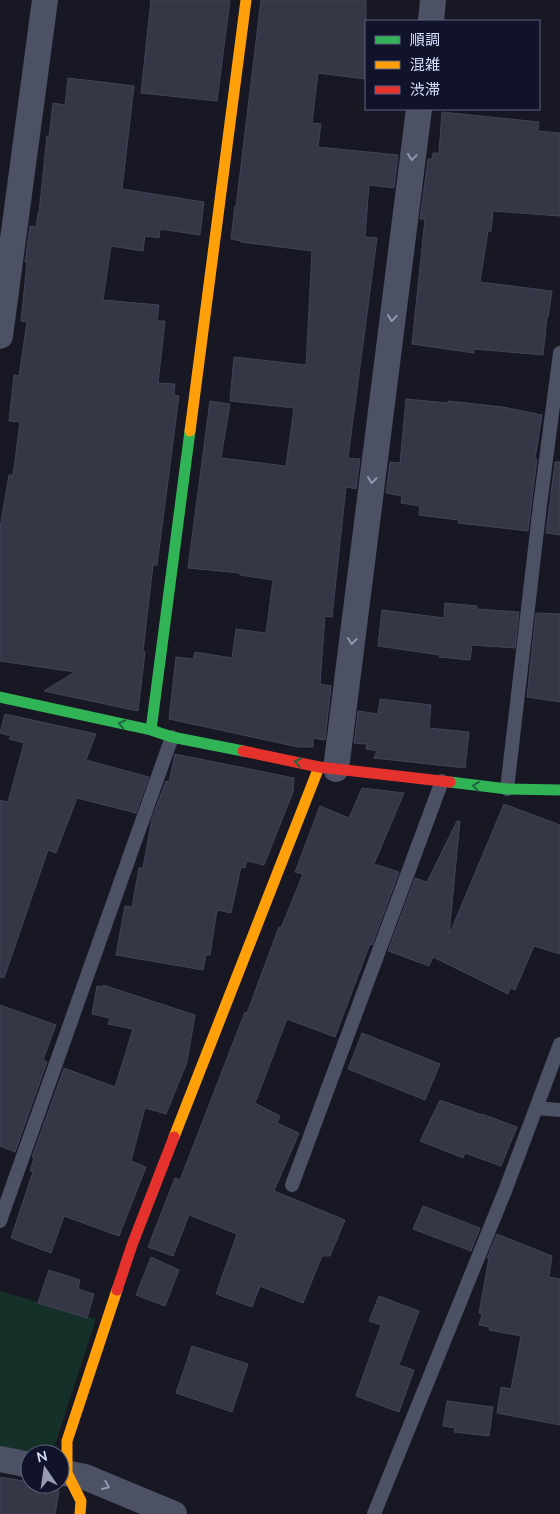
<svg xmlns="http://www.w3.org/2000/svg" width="560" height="1514" font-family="'Nunito Sans','Noto Sans JP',sans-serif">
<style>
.green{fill:#143029}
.building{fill:#353746;stroke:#424357}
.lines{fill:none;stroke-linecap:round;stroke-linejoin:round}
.lane{stroke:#4c5164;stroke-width:14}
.street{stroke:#4c5164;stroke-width:26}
.fast{stroke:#30b455;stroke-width:11}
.slow{stroke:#ff9f0a;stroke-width:11}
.jam{stroke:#e5322d;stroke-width:11}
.oneway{stroke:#9398b2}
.oneway2{stroke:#206440}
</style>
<rect width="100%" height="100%" fill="#171824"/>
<path class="green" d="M 0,1291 L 96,1319 L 52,1454 L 30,1454 L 0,1448 Z"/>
<path class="building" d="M 151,0 L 230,0 L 217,101 L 141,93 Z
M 261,0 L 366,0 L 366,79 L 318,73 L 312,123 L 321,124 L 318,147 L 398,155 L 394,188 L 369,185 L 365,237 L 377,238 L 348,458 L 360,459 L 356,489 L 346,487 L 332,617 L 325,616 L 320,684 L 331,686 L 325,740 L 313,738 L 313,747 L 298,747 L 169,719 L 176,657 L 193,659 L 195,652 L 232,658 L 236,629 L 266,633 L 273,580 L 240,575 L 240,573 L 188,568 L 210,401 L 230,404 L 221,458 L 286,466 L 294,408 L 230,401 L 234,357 L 306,365 L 312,251 L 241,242 L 241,241 L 231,239 L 235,206 L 236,207 Z
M 68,78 L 134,86 L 122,189 L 204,202 L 200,235 L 160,229 L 159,238 L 145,236 L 143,251 L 111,246 L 103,300 L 159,305 L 157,321 L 165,321 L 158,383 L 175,384 L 174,395 L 179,396 L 157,565 L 153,565 L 143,651 L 145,652 L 138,711 L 44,691 L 75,672 L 0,661 L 0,528 L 9,475 L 13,475 L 20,422 L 9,421 L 14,375 L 19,376 L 27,322 L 21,321 L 27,262 L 25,262 L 30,226 L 36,227 L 38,213 L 39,213 L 47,136 L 49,137 L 53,103 L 65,105 Z
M 442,112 L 539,122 L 538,131 L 560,133 L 560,216 L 493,211 L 491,231 L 488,231 L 480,282 L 552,291 L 548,317 L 547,317 L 543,355 L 474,349 L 474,353 L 412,344 L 425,219 L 420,219 L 428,159 L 432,159 L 433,153 L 439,153 Z
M 406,399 L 448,403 L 448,401 L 503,407 L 542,415 L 535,459 L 537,459 L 528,531 L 458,523 L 459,520 L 419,515 L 420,506 L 401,503 L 402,496 L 386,493 L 390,462 L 400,463 Z
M 555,462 L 560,462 L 560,535 L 546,533 Z
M 445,603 L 477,606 L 476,609 L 519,612 L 515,648 L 472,645 L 470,660 L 439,657 L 440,655 L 378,646 L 382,610 L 444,618 Z
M 536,613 L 560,614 L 560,702 L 527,697 Z
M 380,699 L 431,705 L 429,728 L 469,732 L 465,768 L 374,758 L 377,751 L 366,749 L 367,744 L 354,743 L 358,711 L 378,714 Z
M 5,714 L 96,734 L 86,760 L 149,777 L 136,813 L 77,798 L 56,853 L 48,850 L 4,978 L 0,977 L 0,800 L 8,802 L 24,743 L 9,739 L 11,736 L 0,733 Z
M 175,754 L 294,778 L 293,792 L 264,865 L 247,861 L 245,868 L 241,867 L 231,913 L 217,910 L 210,955 L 206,955 L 203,970 L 116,955 L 125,906 L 132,907 L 139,868 L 143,868 L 152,818 L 166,781 L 169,782 Z
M 362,788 L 404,793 L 374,864 L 399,872 L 372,945 L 370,944 L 335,1037 L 287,1019 L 255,1103 L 280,1116 L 277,1123 L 299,1133 L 274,1191 L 345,1220 L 330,1256 L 322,1256 L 303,1303 L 260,1286 L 252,1307 L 216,1294 L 237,1234 L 189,1215 L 173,1256 L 148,1247 L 175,1178 L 180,1180 L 245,1012 L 247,1013 L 279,927 L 281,928 L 303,874 L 295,872 L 320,806 L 349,818 Z
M 504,804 L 560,825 L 560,954 L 534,946 L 515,990 L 510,988 L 508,994 L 433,957 L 429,966 L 388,951 L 415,878 L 427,882 L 457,821 L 460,821 L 449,935 Z
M 103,985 L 195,1015 L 187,1062 L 166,1114 L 145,1108 L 131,1161 L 146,1167 L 119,1236 L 64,1216 L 51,1253 L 11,1238 L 33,1172 L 30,1171 L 34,1158 L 32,1157 L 64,1068 L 115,1087 L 133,1029 L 108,1024 L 110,1018 L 92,1014 L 97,986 L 103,987 Z
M 0,1005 L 56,1025 L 43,1060 L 47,1062 L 15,1152 L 0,1146 Z
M 362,1033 L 440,1064 L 425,1100 L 348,1069 Z
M 440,1100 L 482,1115 L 482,1114 L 517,1127 L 501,1166 L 465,1153 L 463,1158 L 420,1141 Z
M 423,1206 L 480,1228 L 471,1251 L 413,1229 Z
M 497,1234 L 552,1256 L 549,1277 L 560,1279 L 560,1425 L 497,1413 L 501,1387 L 511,1389 L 521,1336 L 489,1330 L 490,1327 L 479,1325 L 482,1314 L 479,1313 L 489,1258 L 487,1258 Z
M 151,1257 L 179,1270 L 165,1306 L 136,1295 Z
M 49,1270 L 80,1280 L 78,1289 L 94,1294 L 87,1318 L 38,1303 Z
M 379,1296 L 419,1311 L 399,1365 L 414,1370 L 399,1412 L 356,1396 L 381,1325 L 369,1321 Z
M 192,1346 L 248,1364 L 232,1412 L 176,1393 Z
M 447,1401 L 493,1407 L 489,1436 L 454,1432 L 455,1428 L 443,1426 Z
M 0,1477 L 30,1482 L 30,1484 L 57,1487 L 59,1492 L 55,1514 L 0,1514 Z"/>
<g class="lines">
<path class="lane" d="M 507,789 L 540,505 L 560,353
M 536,1108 L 560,1110
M 292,1185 L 442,781
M 0,1221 L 172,737
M 374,1514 L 505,1191 L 560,1044"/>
<path class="street" d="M 431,21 L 433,0
M 0,336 L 45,0
M 336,769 L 419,109
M 0,1459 L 30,1465
M 60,1472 L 85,1477 L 174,1514"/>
<path class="fast" d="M 0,697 L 151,730 L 172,737 L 243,751
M 151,730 L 190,431
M 450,782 L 507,789 L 560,790"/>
<path class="slow" d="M 190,431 L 246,0
M 174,1137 L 319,767
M 80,1514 L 81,1501 L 67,1473 L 67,1441 L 117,1290"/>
<path class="jam" d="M 243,751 L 319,767 L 450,782
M 117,1290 L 132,1245 L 174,1137"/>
</g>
<defs><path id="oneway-chevron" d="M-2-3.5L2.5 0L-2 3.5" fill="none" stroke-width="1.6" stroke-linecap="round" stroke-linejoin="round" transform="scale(1.25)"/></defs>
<g class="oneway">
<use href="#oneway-chevron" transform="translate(412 157) rotate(98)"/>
<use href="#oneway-chevron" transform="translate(392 318) rotate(97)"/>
<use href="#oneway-chevron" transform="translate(372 480) rotate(97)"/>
<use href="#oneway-chevron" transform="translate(352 641) rotate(97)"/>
<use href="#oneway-chevron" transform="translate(106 1486) rotate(23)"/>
</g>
<g class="oneway2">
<use href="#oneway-chevron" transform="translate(122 724) rotate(-168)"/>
<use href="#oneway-chevron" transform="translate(298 762) rotate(-168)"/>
<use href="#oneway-chevron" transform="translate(476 786) rotate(-173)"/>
</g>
<rect x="365" y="20" width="175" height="90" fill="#11132a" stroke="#61657f"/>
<rect x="375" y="36" width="25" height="8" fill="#30b455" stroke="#61657f"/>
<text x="410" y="45" font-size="15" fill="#dae0ff">順調</text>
<rect x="375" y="61" width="25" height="8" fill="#ff9f0a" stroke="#61657f"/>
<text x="410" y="70" font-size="15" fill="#dae0ff">混雑</text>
<rect x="375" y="86" width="25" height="8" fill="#e5322d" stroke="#61657f"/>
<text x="410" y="95" font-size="15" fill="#dae0ff">渋滞</text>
<g transform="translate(45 1469) rotate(347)"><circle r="24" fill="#11132a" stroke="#61657f"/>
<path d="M0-4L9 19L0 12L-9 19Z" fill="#969ab2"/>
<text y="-8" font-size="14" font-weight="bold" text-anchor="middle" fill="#dae0ff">N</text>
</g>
</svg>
